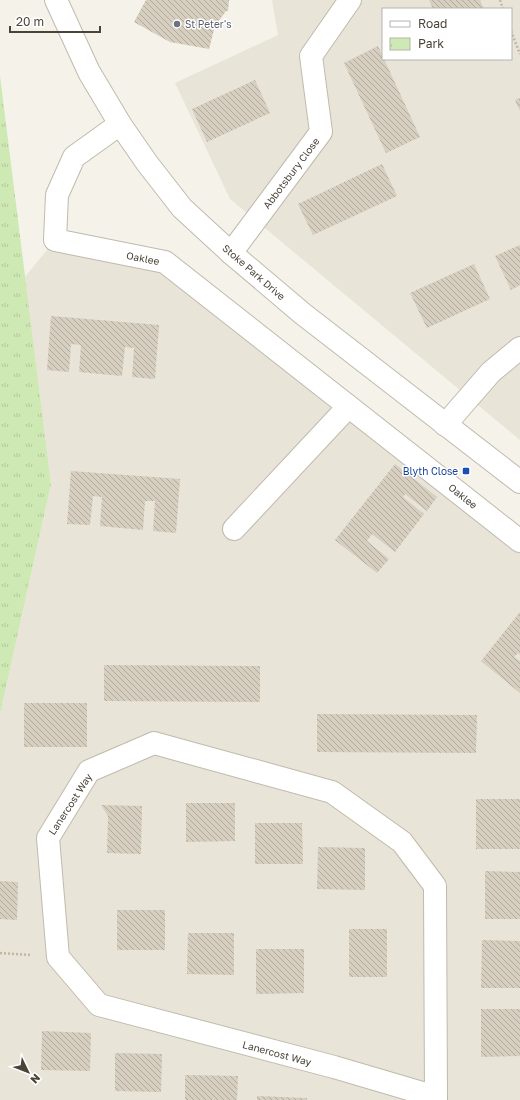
<svg xmlns="http://www.w3.org/2000/svg" width="520" height="1100" font-family="'Golos Text',sans-serif">
<style>
.residential{fill:#e9e4d8;fill-rule:evenodd}
.park{fill:url(#park-tufts)}
.building{fill:url(#building-back-hatch)}
.lines{fill:none;stroke-linecap:round;stroke-linejoin:round}
.minor-casing{stroke:#c0baac;stroke-width:24}
.tertiary-casing{stroke:#c0baac;stroke-width:24}
.path{stroke:#c2b79d;stroke-width:2.5;stroke-dasharray:2 2;stroke-linecap:butt}
.minor{stroke:#fff;stroke-width:22}
.tertiary{stroke:#fff;stroke-width:22}
.worship-dot{fill:#6b7280;stroke:#fff;stroke-width:1.5}
.transit-dot{fill:#1a4fb4;stroke:#fff;stroke-width:1.5}
.labels{text-anchor:middle;stroke-width:3;stroke-linejoin:round;paint-order:stroke}
.worship-label{font-size:10px;fill:#5b616d;stroke:#fff;text-anchor:start}
.street-label{font-size:10px;fill:#494338;stroke:#fff}
.transit-label{font-size:10px;fill:#164399;stroke:#fff;text-anchor:end}
</style>
<defs>
<pattern id="park-tufts" width="24" height="20" patternUnits="userSpaceOnUse"><rect width="24" height="20" fill="#cee9b3"/><path d="M3 7l-1-3M5 7V3M7 7l1-3M15 17l-1-3M17 17v-4M19 17l1-3" fill="none" stroke="#b2c99b"/></pattern>
<pattern id="building-back-hatch" width="6" height="6" patternUnits="userSpaceOnUse"><rect width="6" height="6" fill="#d6cebf"/><path d="M-1 5l2 2M0 0l6 6M5-1l2 2" fill="none" stroke="#b0a99c"/></pattern>
</defs>
<rect width="100%" height="100%" fill="#f5f2ea"/>
<path class="residential" d="M 272,0 L 520,0 L 520,440 L 230,199 L 175,83 L 278,35 ZM 383,9 L 511,9 L 511,59 L 383,59 Z
M 55,240 L 165,262 L 520,541 L 520,1100 L 0,1100 L 0,714 L 51,484 L 25,277 Z"/>
<path class="park" d="M 0,76 L 51,484 L 0,714 Z"/>
<path class="building" d="M 146,0 L 229,0 L 228,11 L 226,11 L 215,26 L 209,49 L 170,42 L 134,22 Z
M 429,0 L 480,0 L 484,9 L 433,9 Z
M 378,46 L 420,137 L 386,153 L 344,63 Z
M 255,80 L 270,113 L 207,142 L 192,109 Z
M 520,98 L 520,111 L 515,100 Z
M 382,164 L 397,196 L 313,235 L 298,204 Z
M 520,245 L 520,285 L 511,290 L 495,256 Z
M 474,264 L 490,299 L 427,328 L 410,293 Z
M 51,316 L 159,325 L 155,379 L 132,377 L 134,348 L 125,347 L 122,376 L 79,372 L 81,345 L 71,344 L 69,372 L 47,370 Z
M 395,464 L 437,497 L 427,511 L 405,494 L 403,497 L 424,514 L 395,552 L 372,534 L 367,541 L 389,559 L 377,573 L 335,540 Z
M 71,471 L 180,479 L 176,533 L 153,531 L 155,501 L 145,501 L 143,530 L 100,526 L 102,497 L 93,496 L 90,525 L 67,524 Z
M 520,612 L 520,655 L 518,653 L 514,657 L 520,661 L 520,693 L 481,661 Z
M 104,665 L 260,666 L 260,702 L 104,701 Z
M 24,703 L 87,703 L 87,747 L 24,747 Z
M 317,714 L 477,715 L 476,753 L 317,752 Z
M 476,799 L 520,799 L 520,849 L 476,849 Z
M 186,803 L 235,803 L 235,841 L 186,842 Z
M 101,805 L 142,806 L 141,854 L 107,853 L 108,816 Z
M 255,823 L 302,823 L 303,864 L 255,864 Z
M 318,847 L 365,848 L 365,890 L 317,889 Z
M 485,871 L 520,872 L 520,919 L 485,919 Z
M 0,881 L 18,882 L 17,920 L 0,919 Z
M 117,910 L 165,910 L 165,950 L 117,950 Z
M 349,929 L 387,929 L 387,977 L 349,977 Z
M 188,933 L 234,933 L 234,975 L 187,974 Z
M 482,940 L 520,941 L 520,988 L 481,988 Z
M 256,949 L 304,949 L 304,993 L 256,994 Z
M 481,1009 L 520,1009 L 520,1056 L 481,1057 Z
M 42,1031 L 91,1033 L 90,1071 L 41,1070 Z
M 115,1053 L 162,1054 L 161,1092 L 115,1091 Z
M 185,1075 L 238,1076 L 237,1100 L 185,1100 Z
M 257,1096 L 307,1098 L 307,1100 L 257,1100 Z"/>
<g class="lines">
<g class="minor-casing">
<path id="minor" d="M 120,124 L 74,157 L 57,195 L 55,240 L 165,262 L 520,541
M 231,253 L 321,132 L 311,56 L 350,0
M 445,425 L 491,372 L 520,348
M 234,529 L 348,407
M 436,1097 L 334,1067 L 99,1005 L 58,957 L 48,838 L 89,771 L 154,743 L 332,792 L 402,842 L 435,886 L 436,1100"/>
</g>
<g class="tertiary-casing">
<path id="tertiary" d="M 56,0 L 89,72 L 120,124 L 147,163 L 182,208 L 231,253 L 303,314 L 520,482"/>
</g>
<path class="path" d="M 500,0 L 503,9
M 511,31 L 520,54
M 0,953 L 31,955"/>
<use href="#minor" class="minor"/>
<use href="#tertiary" class="tertiary"/>
</g>
<circle class="worship-dot" cx="177" cy="24" r="4"/>
<rect class="transit-dot" x="462" y="467" width="8" height="8" rx="2"/>
<g class="labels">
<g class="worship-label">
<text x="185" y="28">St Peter's</text>
</g>
<g class="street-label">
<text transform="translate(291 173) rotate(-53)" y="4">Abbotsbury Close</text>
<text transform="translate(143 258) rotate(11)" y="4">Oaklee</text>
<text transform="translate(254 272) rotate(41)" y="4">Stoke Park Drive</text>
<text transform="translate(463 496) rotate(38)" y="4">Oaklee</text>
<text transform="translate(70 804) rotate(-57)" y="4">Lanercost Way</text>
<text transform="translate(277 1053) rotate(15)" y="4">Lanercost Way</text>
</g>
<g class="transit-label">
<text x="458" y="475">Blyth Close</text>
</g>
</g>
<rect x="382" y="8" width="130" height="52" fill="#ffffff" stroke="#b6b4af"/>
<rect x="390" y="21" width="20" height="6" fill="#ffffff" stroke="#b6b4af"/>
<text x="418" y="28" font-size="12" fill="#494338">Road</text>
<rect x="390" y="38" width="20" height="12" fill="url(#park-tufts)" stroke="#b6b4af"/>
<text x="418" y="48" font-size="12" fill="#494338">Park</text>
<g transform="translate(28 1072) rotate(133)" stroke="#ffffff" stroke-width="3" paint-order="stroke">
<path d="M0-3L7 15L0 10L-7 15Z" fill="#494338"/>
<text y="-6" font-size="11" font-weight="bold" text-anchor="middle" fill="#494338">N</text>
</g>
<path d="M10 26v6h90v-6" fill="none" stroke="#494338" stroke-width="2"/>
<text x="16" y="26" font-size="12" fill="#494338" stroke="#ffffff" stroke-width="3" paint-order="stroke">20 m</text>
</svg>
